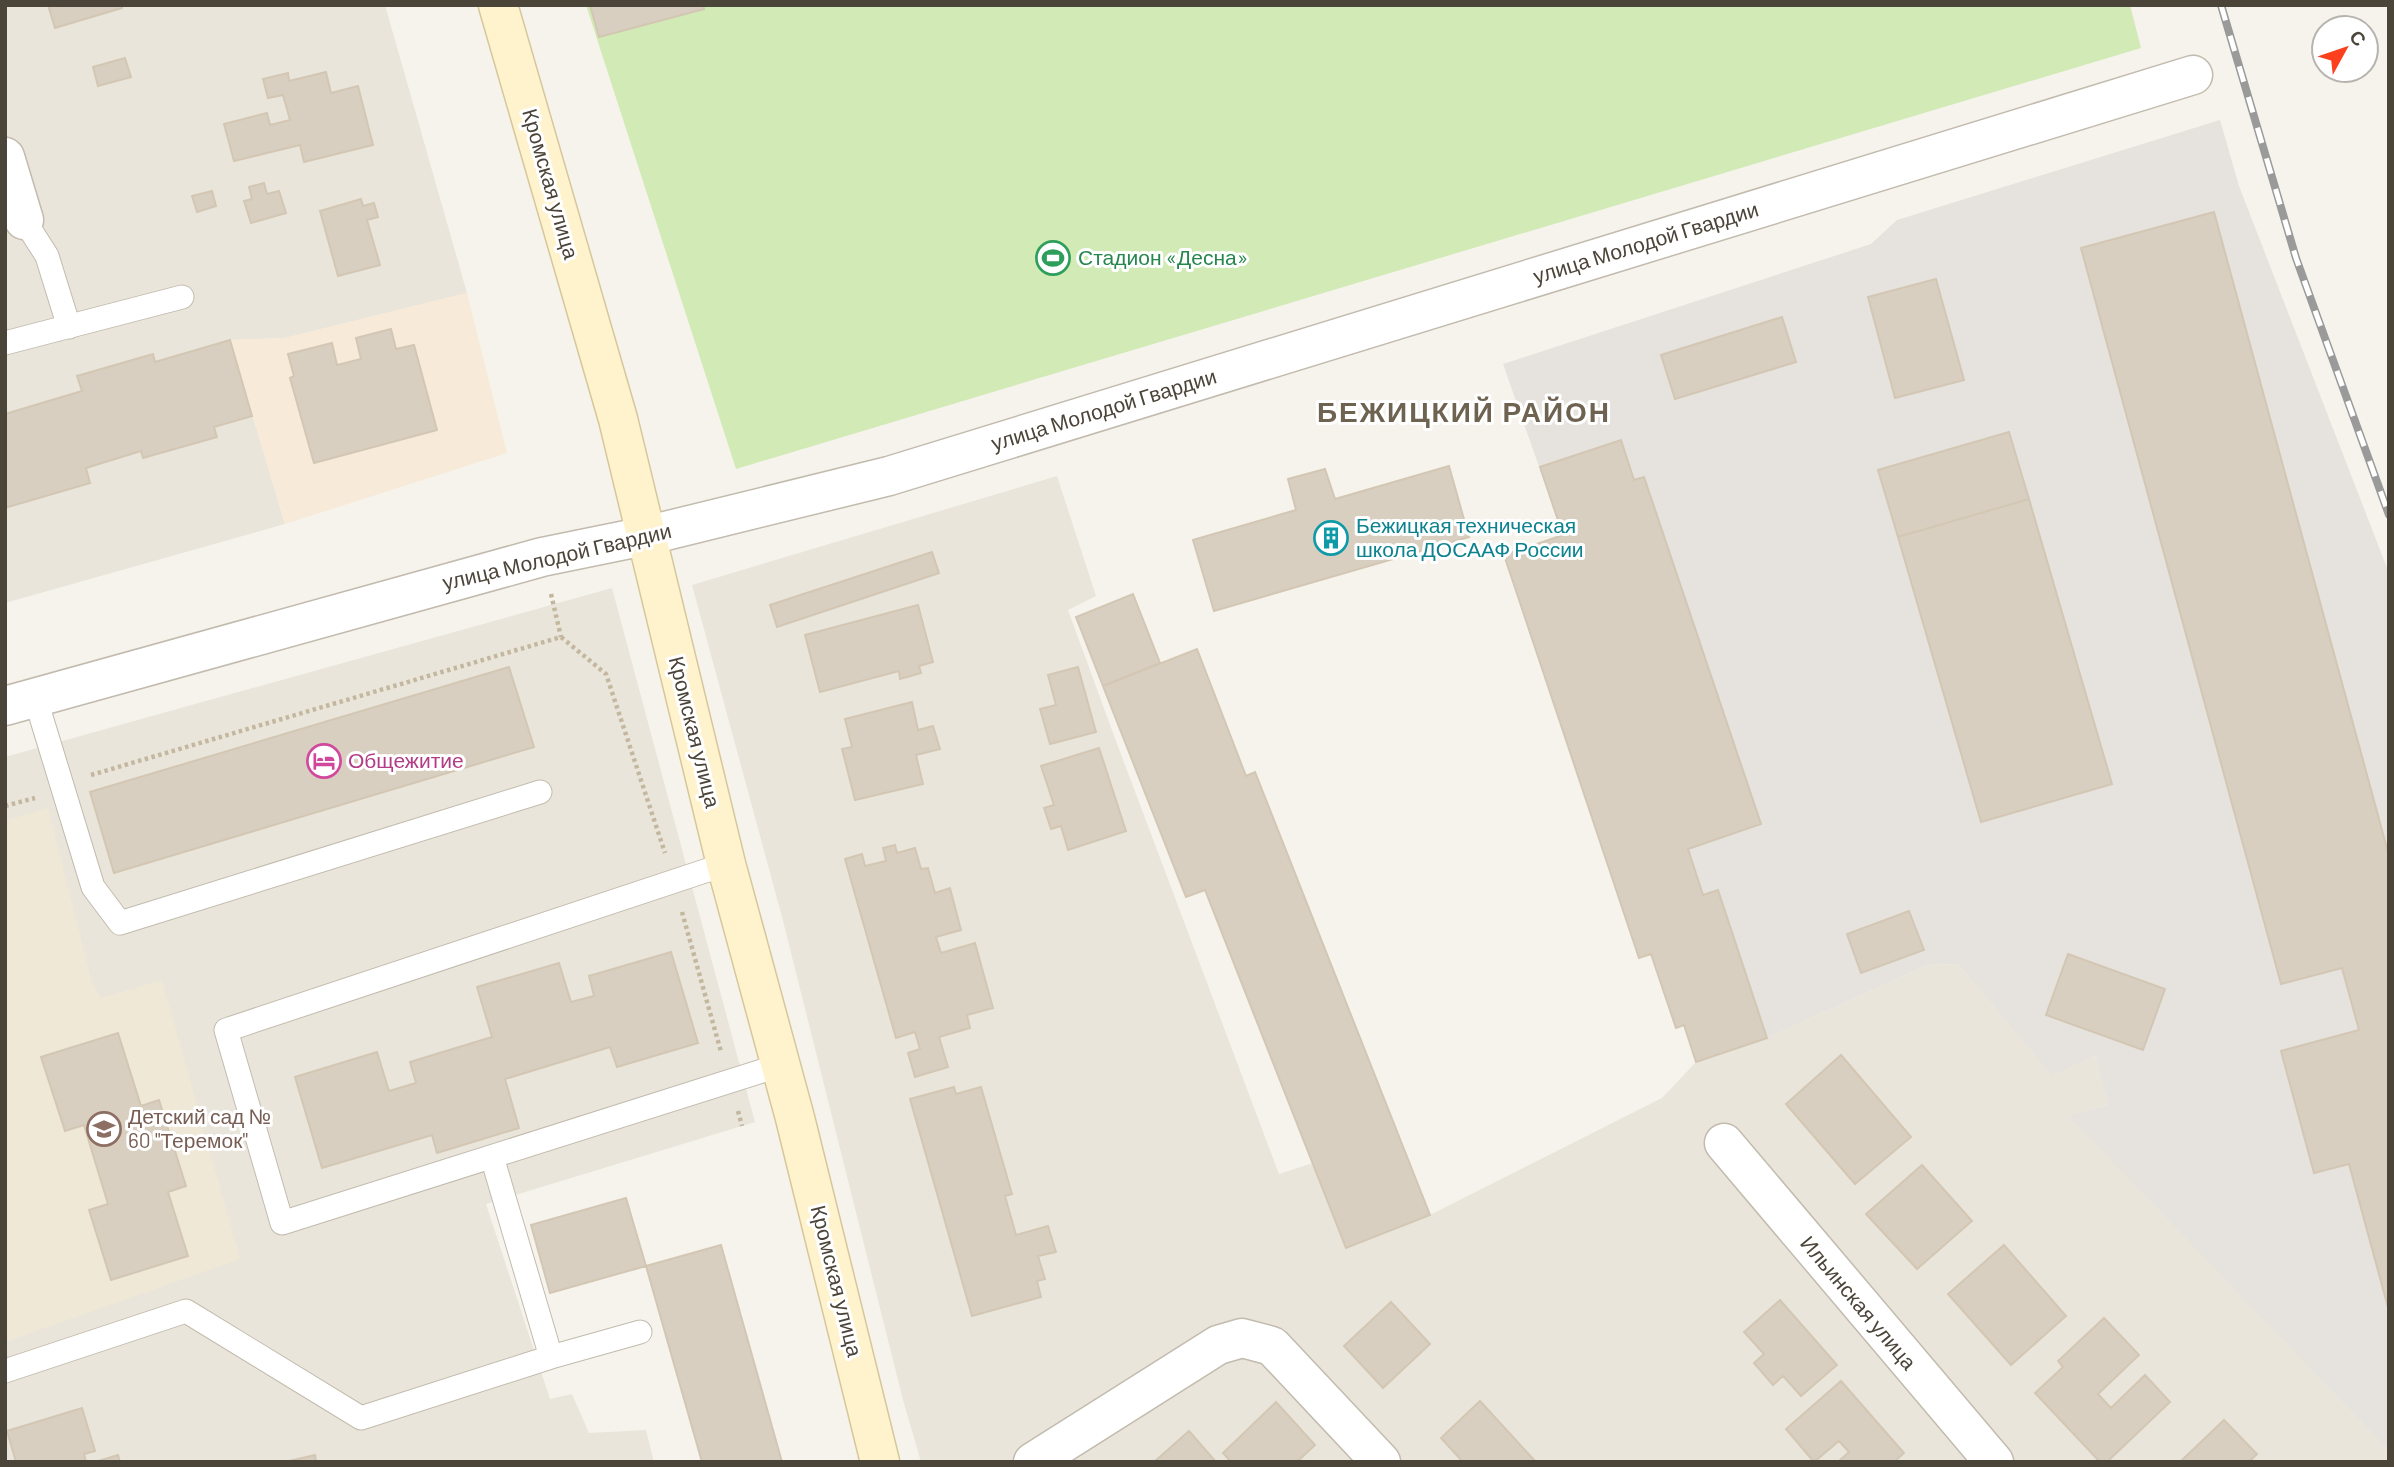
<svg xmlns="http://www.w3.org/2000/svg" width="2394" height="1467" font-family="Barlow,sans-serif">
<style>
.residential{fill:#eae5da}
.commercial{fill:#f7ead8}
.industrial{fill:#e6e2dd}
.education{fill:#efe8d6}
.green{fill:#d2eab5}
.building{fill:#d8cfc1;stroke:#d3c7b4;stroke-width:2}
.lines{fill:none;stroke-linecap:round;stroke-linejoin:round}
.lane-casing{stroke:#c2bbae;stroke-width:25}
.street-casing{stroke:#c2bbae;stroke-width:41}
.secondary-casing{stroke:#d6c79b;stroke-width:41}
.path{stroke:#c4b79f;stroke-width:4.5;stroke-dasharray:3.5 3.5;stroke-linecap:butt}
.lane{stroke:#fff;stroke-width:23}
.street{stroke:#fff;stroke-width:38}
.secondary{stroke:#fff3cd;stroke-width:38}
.rail-casing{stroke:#9a9a9a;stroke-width:8}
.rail{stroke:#fff;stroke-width:5;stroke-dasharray:16;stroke-linecap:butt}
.labels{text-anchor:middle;stroke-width:6;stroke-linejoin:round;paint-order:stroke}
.street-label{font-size:21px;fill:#4b4439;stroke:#fff}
.leisure-label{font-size:21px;fill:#27864d;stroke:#fff;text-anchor:start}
.culture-label{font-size:21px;fill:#0d838f;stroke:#fff;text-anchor:start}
.hotel-label{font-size:21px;fill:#b23c85;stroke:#fff;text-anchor:start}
.education-label{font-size:21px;fill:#785e54;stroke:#fff;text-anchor:start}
.district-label{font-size:28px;font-weight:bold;letter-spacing:2px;fill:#6e6250;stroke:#fff}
</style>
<rect width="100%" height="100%" fill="#f6f3ec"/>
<path class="residential" d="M 5,5 L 385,5 L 467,293 L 285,338 L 230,340 L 285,524 L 5,603 Z
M 1057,476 L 1096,596 L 1068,610 L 1113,733 L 1279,1174 L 1313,1163 L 1346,1248 L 1430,1215 L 1662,1098 L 1696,1062 L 1767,1038 L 1927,965 L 1958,964 L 2052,1074 L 2095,1056 L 2108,1105 L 2070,1116 L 2389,1451 L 2389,1462 L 921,1462 L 903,1400 L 782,917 L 692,585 Z
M 612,588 L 755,1122 L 486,1204 L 550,1399 L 572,1394 L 589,1433 L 646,1430 L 654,1462 L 5,1462 L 5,757 Z"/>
<path class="commercial" d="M 467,293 L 507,453 L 285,524 L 230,340 L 285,338 Z"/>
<path class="industrial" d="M 2220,120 L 2239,186 L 2389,573 L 2389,1451 L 2069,1116 L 2108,1105 L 2095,1056 L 2052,1075 L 1958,964 L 1927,965 L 1767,1038 L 1718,890 L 1703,895 L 1580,531 L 1563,535 L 1503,364 L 1871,244 L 1897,220 Z"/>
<path class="education" d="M 48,808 L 92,983 L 101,998 L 162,980 L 240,1259 L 5,1342 L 5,821 Z"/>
<path class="green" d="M 586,5 L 2130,5 L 2141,48 L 736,469 Z"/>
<path class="building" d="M 48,5 L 122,5 L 122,8 L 55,28 Z
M 590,5 L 703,5 L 704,9 L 599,37 Z
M 125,58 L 131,77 L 98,86 L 93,67 Z
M 326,72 L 331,93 L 358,86 L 373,145 L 304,162 L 300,145 L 234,161 L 224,124 L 267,113 L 270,125 L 290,120 L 283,95 L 268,98 L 263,79 L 288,73 L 289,81 Z
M 264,183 L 267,194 L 279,191 L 286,213 L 251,223 L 244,201 L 252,199 L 249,187 Z
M 212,191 L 216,206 L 197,212 L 192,196 Z
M 361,199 L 363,206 L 374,203 L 378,217 L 367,220 L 380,265 L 338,276 L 320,211 Z
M 2214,212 L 2389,856 L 2389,1311 L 2349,1164 L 2314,1173 L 2281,1051 L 2359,1030 L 2342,968 L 2281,984 L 2081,248 Z
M 1936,279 L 1964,380 L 1895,398 L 1868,297 Z
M 1782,317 L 1796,362 L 1675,399 L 1661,355 Z
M 391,329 L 396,349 L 414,345 L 437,430 L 314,463 L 290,378 L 294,376 L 288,354 L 332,343 L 337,365 L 361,359 L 356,338 Z
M 230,340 L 252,416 L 214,427 L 217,437 L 143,458 L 141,451 L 86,468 L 90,483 L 5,508 L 5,414 L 82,391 L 77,376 L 153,354 L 155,362 Z
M 2009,432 L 2029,499 L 1898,537 L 1878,470 Z
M 1621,440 L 1634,480 L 1644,477 L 1761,824 L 1688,849 L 1703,895 L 1718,890 L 1767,1038 L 1696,1062 L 1684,1025 L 1676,1028 L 1651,954 L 1639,958 L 1504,555 L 1563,535 L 1540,467 Z
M 1449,466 L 1469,537 L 1214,611 L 1193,540 L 1296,510 L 1288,479 L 1325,469 L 1335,499 Z
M 2029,499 L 2112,784 L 1981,822 L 1898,537 Z
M 932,552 L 939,573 L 777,627 L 770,605 Z
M 1133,594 L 1160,663 L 1103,686 L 1076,617 Z
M 918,605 L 933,662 L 919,666 L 921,673 L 900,679 L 899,671 L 820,692 L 805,635 Z
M 1197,649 L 1246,776 L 1255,772 L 1430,1215 L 1346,1248 L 1205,890 L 1186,897 L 1103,686 Z
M 509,667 L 534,747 L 114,873 L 90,792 Z
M 1078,667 L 1096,732 L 1050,744 L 1040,709 L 1056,705 L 1048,675 Z
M 912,702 L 918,730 L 933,726 L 940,749 L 916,755 L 923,784 L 855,800 L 842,749 L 852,747 L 845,719 Z
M 1099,748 L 1126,831 L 1068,850 L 1061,826 L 1051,829 L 1044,808 L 1054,805 L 1041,766 Z
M 895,845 L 897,853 L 915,848 L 921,869 L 928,868 L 935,893 L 950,888 L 961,930 L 936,937 L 941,953 L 975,943 L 993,1008 L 967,1015 L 970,1028 L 939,1037 L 948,1067 L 915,1077 L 908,1053 L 920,1049 L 915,1032 L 896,1038 L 845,859 L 862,854 L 865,866 L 886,861 L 883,848 Z
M 1909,911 L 1924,950 L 1861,973 L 1847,934 Z
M 671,952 L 698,1043 L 617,1067 L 610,1047 L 505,1079 L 519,1128 L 437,1153 L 432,1135 L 322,1168 L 295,1077 L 377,1052 L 389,1091 L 416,1083 L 410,1062 L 492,1037 L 477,987 L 559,963 L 571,1002 L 594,996 L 589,976 Z
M 2068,954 L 2165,989 L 2143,1050 L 2046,1015 Z
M 118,1033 L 141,1106 L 159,1100 L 186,1186 L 168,1192 L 188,1256 L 111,1280 L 89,1210 L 108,1204 L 84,1125 L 65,1131 L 41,1057 Z
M 1841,1055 L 1911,1137 L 1855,1184 L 1786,1104 Z
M 954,1087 L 956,1094 L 981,1087 L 1012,1194 L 1005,1196 L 1016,1235 L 1048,1226 L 1056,1252 L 1038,1256 L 1045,1279 L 1037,1281 L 1041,1297 L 972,1316 L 910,1099 Z
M 1922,1165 L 1972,1221 L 1917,1269 L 1866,1214 Z
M 626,1198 L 646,1266 L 550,1293 L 531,1225 Z
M 721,1245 L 782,1462 L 702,1462 L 646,1266 Z
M 2004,1245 L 2066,1316 L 2011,1365 L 1948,1294 Z
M 1780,1300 L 1837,1365 L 1801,1396 L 1783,1376 L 1773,1385 L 1754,1363 L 1764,1354 L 1744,1332 Z
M 1391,1302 L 1430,1344 L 1383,1388 L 1344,1346 Z
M 2104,1318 L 2139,1355 L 2098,1394 L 2111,1408 L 2145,1375 L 2170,1402 L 2107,1462 L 2100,1462 L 2035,1393 L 2063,1367 L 2058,1361 Z
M 1841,1381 L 1904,1453 L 1894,1462 L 1838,1462 L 1849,1452 L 1839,1441 L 1814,1462 L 1786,1429 Z
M 1480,1401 L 1536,1462 L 1463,1462 L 1441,1438 Z
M 1276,1402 L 1315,1445 L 1297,1462 L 1231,1462 L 1223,1453 Z
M 82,1408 L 95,1451 L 84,1454 L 86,1462 L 16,1462 L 7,1431 Z
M 2224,1420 L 2257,1454 L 2249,1462 L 2180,1462 Z
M 1189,1431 L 1216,1462 L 1154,1462 Z
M 118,1455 L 120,1462 L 95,1462 Z
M 315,1455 L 316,1462 L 285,1462 Z"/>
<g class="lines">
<g class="lane-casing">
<path id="lane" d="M 24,220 L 47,256 L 69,327
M 5,343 L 182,297
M 35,697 L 93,887 L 120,923 L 540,792
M 726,864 L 226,1030 L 282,1223 L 781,1065
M 492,1157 L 551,1357 L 640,1332
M 5,1371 L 186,1311 L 361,1418 L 551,1357"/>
</g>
<g class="street-casing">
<path id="street" d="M 5,157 L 24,220
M 5,706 L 542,557 L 645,536 L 889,476 L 2193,75
M 1724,1143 L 1994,1462
M 1033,1462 L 1218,1345 L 1242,1338 L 1272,1346 L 1381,1462"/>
</g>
<g class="secondary-casing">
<path id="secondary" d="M 498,5 L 618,419 L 726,864 L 795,1118 L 880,1462"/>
</g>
<path class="path" d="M 551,594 L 561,637
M 91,775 L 561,637 L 606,674 L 665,853
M 5,806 L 35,798
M 682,912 L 721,1052
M 738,1111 L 742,1126"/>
<use href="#lane" class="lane"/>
<use href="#street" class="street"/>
<use href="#secondary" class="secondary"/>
<g class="rail-casing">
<path id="rail" d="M 2221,5 L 2296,258 L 2389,515"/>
</g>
<use href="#rail" class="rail"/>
</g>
<defs>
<g id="stadium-ring" transform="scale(1.75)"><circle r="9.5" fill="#fff" stroke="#2e9e5b" stroke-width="1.5"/><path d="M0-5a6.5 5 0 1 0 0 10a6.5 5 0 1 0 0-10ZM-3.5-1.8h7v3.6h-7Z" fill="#2e9e5b"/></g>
<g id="building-ring" transform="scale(1.75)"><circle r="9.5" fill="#fff" stroke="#0f9aa8" stroke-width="1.5"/><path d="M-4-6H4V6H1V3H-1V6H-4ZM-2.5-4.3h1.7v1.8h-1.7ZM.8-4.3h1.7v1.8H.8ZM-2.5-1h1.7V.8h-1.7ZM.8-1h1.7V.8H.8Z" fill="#0f9aa8"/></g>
<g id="hotel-ring" transform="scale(1.75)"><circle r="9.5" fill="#fff" stroke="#d1479c" stroke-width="1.5"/><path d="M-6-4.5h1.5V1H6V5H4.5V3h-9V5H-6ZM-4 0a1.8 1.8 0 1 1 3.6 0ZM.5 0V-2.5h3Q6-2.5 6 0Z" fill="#d1479c"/></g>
<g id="school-ring" transform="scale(1.75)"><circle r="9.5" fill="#fff" stroke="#8d6e63" stroke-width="1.5"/><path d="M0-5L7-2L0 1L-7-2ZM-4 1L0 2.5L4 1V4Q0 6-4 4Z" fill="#8d6e63"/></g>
</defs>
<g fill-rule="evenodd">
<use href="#stadium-ring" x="1053" y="258"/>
<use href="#building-ring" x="1331" y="538"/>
<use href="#hotel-ring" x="324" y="761"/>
<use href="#school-ring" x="104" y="1129"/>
</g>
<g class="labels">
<g class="street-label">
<text transform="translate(550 184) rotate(74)" y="7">Кромская улица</text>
<text transform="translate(1646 243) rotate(-17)" y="7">улица Молодой Гвардии</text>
<text transform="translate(1104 410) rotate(-17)" y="7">улица Молодой Гвардии</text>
<text transform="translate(557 557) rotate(-13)" y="7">улица Молодой Гвардии</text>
<text transform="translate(694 732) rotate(76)" y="7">Кромская улица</text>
<text transform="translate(836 1281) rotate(76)" y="7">Кромская улица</text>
<text transform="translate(1858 1303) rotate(50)" y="7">Ильинская улица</text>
</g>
<g class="leisure-label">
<text x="1078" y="265">Стадион «Десна»</text>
</g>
<g class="culture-label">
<text x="1356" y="533">Бежицкая техническая<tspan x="1356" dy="24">школа ДОСААФ России</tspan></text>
</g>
<g class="hotel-label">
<text x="348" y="768">Общежитие</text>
</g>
<g class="education-label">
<text x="128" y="1124">Детский сад №<tspan x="128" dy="24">60 "Теремок"</tspan></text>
</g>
<g class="district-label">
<text x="1464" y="422">БЕЖИЦКИЙ РАЙОН</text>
</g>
</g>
<rect width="2394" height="1467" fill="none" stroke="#4b4439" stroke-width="14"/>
<g transform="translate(2345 49) rotate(50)"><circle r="33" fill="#ffffff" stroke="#b7b4b0" stroke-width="2"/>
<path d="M0-5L12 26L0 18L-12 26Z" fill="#fc3f1d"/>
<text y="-10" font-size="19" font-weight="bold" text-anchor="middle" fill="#4b4439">С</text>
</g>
</svg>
